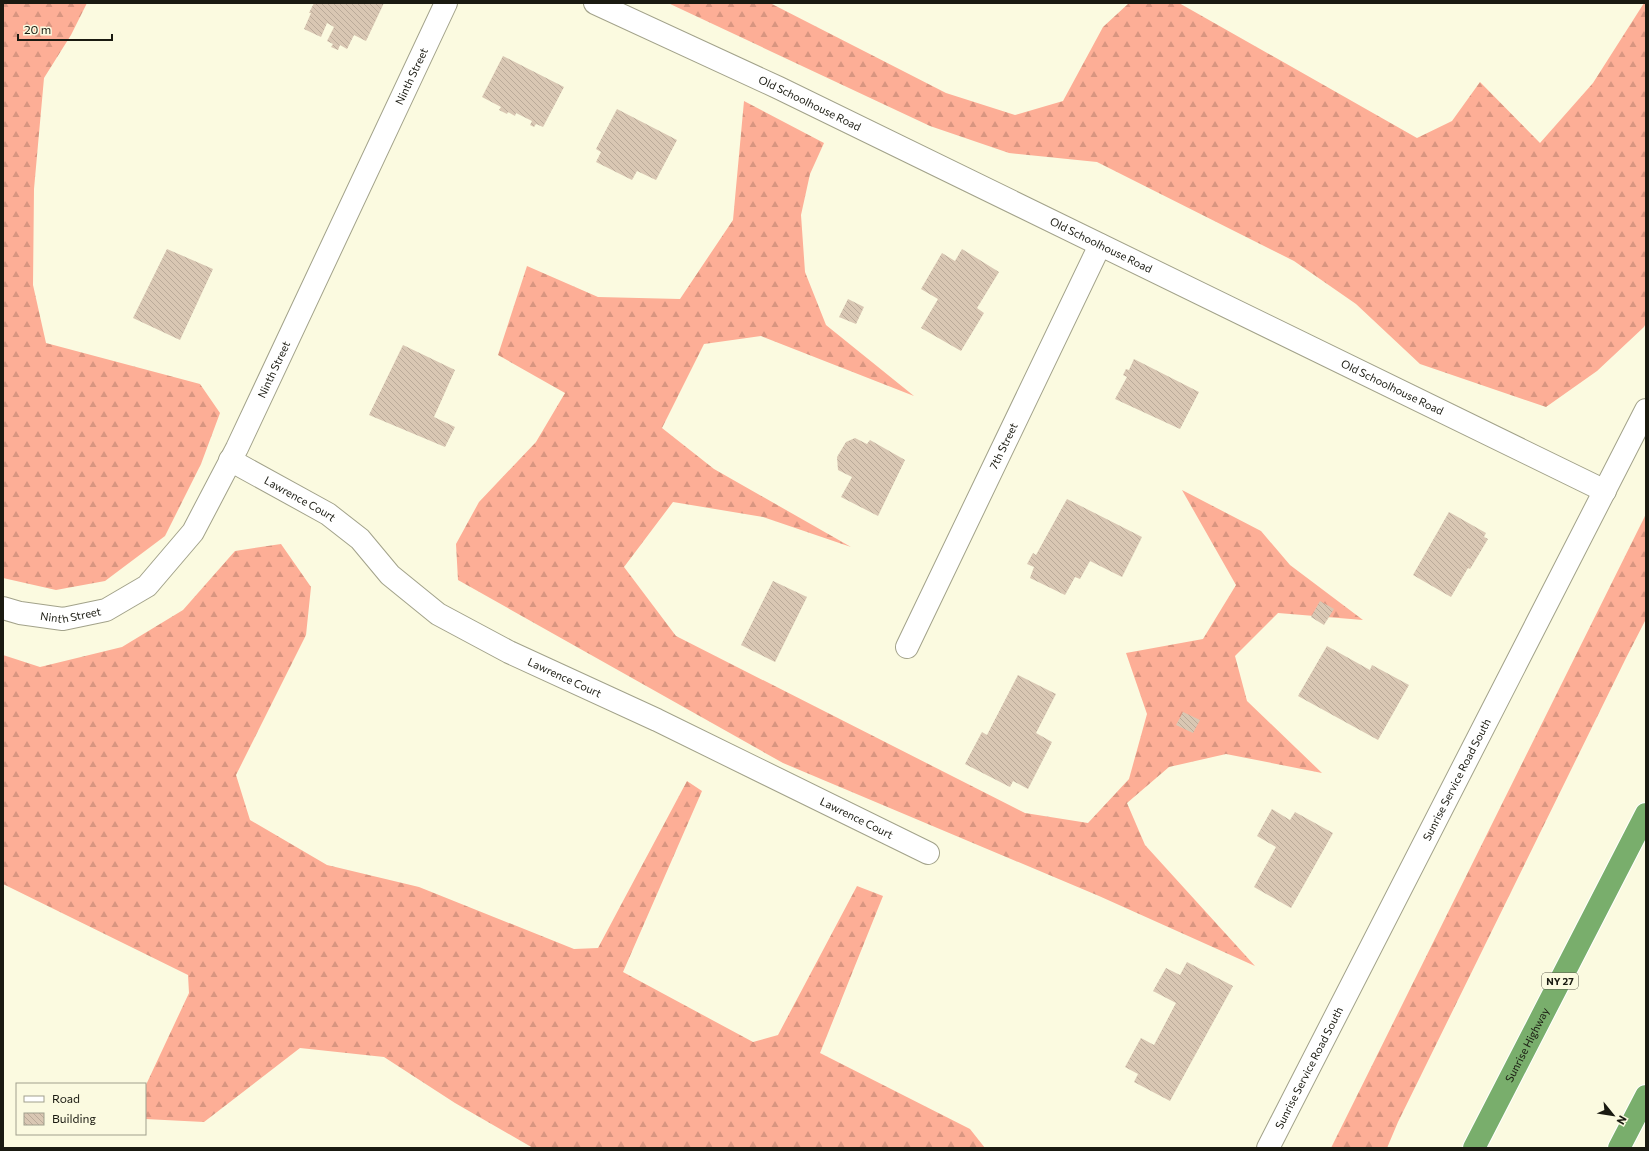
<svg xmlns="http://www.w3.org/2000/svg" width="1649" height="1151" font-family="Commissioner,sans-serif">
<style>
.forest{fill:url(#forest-firs)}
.building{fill:url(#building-back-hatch)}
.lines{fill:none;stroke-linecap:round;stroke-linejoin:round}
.minor-casing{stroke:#a2a28a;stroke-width:24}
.highway-casing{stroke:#fff;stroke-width:24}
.minor{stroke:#fff;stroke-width:22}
.highway{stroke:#79ae6c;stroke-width:22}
.labels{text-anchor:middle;stroke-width:3.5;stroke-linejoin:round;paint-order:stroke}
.shield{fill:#fbfae0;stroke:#5e5d4f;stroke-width:1}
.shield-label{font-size:10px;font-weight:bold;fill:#1a1a11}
.street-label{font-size:11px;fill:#1a1a11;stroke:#fbfae0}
</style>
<defs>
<pattern id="forest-firs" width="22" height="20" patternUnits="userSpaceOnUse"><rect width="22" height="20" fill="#fdae96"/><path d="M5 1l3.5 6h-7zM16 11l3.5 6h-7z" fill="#d89580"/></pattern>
<pattern id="building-back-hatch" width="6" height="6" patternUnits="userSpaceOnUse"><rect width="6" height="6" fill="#d9c7b3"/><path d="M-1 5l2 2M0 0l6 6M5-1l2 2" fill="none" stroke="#baaa99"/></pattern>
</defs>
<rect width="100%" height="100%" fill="#fbfae0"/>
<path class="forest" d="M 3,3 L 87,3 L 71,35 L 44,78 L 34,189 L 33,285 L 46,343 L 200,384 L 220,413 L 201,464 L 165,536 L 105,581 L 56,590 L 3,578 Z
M 668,3 L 770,3 L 946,93 L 1015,115 L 1063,101 L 1103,27 L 1129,3 L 1179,3 L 1417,138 L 1452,121 L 1480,82 L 1540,143 L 1593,83 L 1644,3 L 1646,3 L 1646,323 L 1644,327 L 1597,371 L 1546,407 L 1420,364 L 1356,304 L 1294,261 L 1097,162 L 1009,153 L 930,126 Z
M 744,101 L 824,143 L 810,174 L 801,215 L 805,272 L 826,325 L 914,396 L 761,336 L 704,344 L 662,428 L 714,469 L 851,547 L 763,517 L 673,502 L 624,567 L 676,636 L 1025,813 L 1088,823 L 1129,779 L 1147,714 L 1126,653 L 1203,639 L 1236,585 L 1182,490 L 1261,531 L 1290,565 L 1363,620 L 1278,613 L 1235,656 L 1247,701 L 1322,773 L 1226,754 L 1169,767 L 1127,803 L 1145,845 L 1255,966 L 1099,896 L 783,763 L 458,580 L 456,544 L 479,502 L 536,442 L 565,393 L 498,355 L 527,266 L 598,297 L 680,299 L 733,220 Z
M 1646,514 L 1646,619 L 1626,658 L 1398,1122 L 1387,1148 L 1331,1148 Z
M 281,544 L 311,587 L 306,635 L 236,775 L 250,820 L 327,865 L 419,887 L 574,949 L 598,948 L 687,781 L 702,791 L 623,972 L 753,1042 L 778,1035 L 857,886 L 883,896 L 820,1053 L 970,1129 L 985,1148 L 533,1148 L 455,1103 L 384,1057 L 300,1048 L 204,1122 L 145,1119 L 145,1087 L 189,993 L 188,975 L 3,884 L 3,655 L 40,667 L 122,647 L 183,610 L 235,551 Z"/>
<path class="building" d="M 314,3 L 384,3 L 366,41 L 354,35 L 347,49 L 340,45 L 338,50 L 331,47 L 333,44 L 327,41 L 334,27 L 327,23 L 321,37 L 304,29 L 311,13 L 309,13 Z
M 503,56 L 564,87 L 543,127 L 536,124 L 534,127 L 530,125 L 532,121 L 516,113 L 515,116 L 508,112 L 507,114 L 499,110 L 501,107 L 482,97 Z
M 617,109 L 677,140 L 656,180 L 637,171 L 632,180 L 596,162 L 601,152 L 596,149 Z
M 167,249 L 213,269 L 180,340 L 133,318 Z
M 962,249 L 999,272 L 977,308 L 984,313 L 961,351 L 921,328 L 938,299 L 921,289 L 942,253 L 955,261 Z
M 848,299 L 864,307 L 856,324 L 839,317 Z
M 403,345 L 455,370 L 434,417 L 455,427 L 445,447 L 369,415 Z
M 1134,359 L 1199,392 L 1180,429 L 1115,399 L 1127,377 L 1123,375 L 1126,369 L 1129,370 Z
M 855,438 L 867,444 L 870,440 L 905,460 L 878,516 L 841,497 L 852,477 L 838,470 L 837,457 L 846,442 Z
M 1067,499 L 1142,537 L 1122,577 L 1090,561 L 1080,579 L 1075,577 L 1065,595 L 1030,578 L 1034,567 L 1027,564 L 1033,553 L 1036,555 Z
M 1449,512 L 1486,533 L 1484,537 L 1488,539 L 1470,569 L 1468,568 L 1451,597 L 1413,575 Z
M 773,581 L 807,597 L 775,662 L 741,645 Z
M 1320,601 L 1334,609 L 1324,625 L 1311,617 Z
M 1327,646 L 1370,670 L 1372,665 L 1409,685 L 1378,740 L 1298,696 Z
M 1018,675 L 1056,694 L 1036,733 L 1052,742 L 1028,789 L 1013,781 L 1010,787 L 965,764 L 982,732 L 987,735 Z
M 1183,712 L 1200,720 L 1193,733 L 1176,725 Z
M 1272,809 L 1290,820 L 1295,812 L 1333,833 L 1291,908 L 1254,887 L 1276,847 L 1257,836 Z
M 1187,962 L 1233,986 L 1170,1101 L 1134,1082 L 1138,1074 L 1125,1067 L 1141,1038 L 1154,1045 L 1176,1003 L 1153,991 L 1166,968 L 1180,975 Z"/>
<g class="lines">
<g class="minor-casing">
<g id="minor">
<path id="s1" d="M 595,3 L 779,88 L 1605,491"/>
<path id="s2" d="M 230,460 L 328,514 L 360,539 L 390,575 L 438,614 L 509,652 L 657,720 L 928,853"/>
<path id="s3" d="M 3,608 L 20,613 L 63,619 L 106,610 L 147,586 L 193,532 L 237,448 L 446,3"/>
<path id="s4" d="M 907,647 L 1100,245"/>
<path id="s5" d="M 1268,1148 L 1646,410"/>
</g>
</g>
<g class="highway-casing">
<g id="highway">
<path id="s6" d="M 1474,1148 L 1646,814"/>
<path d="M 1619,1148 L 1646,1096"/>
</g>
</g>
<use href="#minor" class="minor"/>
<use href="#highway" class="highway"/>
</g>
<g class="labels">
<rect class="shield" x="1542" y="973" width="36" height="16" rx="3"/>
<g class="shield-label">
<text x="1560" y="985">NY 27</text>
</g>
<g class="street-label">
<text dy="4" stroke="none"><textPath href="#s3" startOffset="729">Ninth Street</textPath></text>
<text dy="4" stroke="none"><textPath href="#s1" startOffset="237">Old Schoolhouse Road</textPath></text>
<text dy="4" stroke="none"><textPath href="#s1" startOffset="561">Old Schoolhouse Road</textPath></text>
<text dy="4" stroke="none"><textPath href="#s3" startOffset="405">Ninth Street</textPath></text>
<text dy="4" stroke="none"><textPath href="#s1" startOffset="885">Old Schoolhouse Road</textPath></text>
<text dy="4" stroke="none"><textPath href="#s4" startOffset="223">7th Street</textPath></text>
<text dy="4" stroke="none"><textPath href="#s2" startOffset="80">Lawrence Court</textPath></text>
<text dy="4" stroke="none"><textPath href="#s3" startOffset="69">Ninth Street</textPath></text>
<text dy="4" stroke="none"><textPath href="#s2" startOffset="403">Lawrence Court</textPath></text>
<text dy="4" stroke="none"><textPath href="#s5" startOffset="414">Sunrise Service Road South</textPath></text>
<text dy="4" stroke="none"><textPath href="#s2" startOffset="727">Lawrence Court</textPath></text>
<text dy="4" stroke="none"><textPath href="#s6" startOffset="116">Sunrise Highway</textPath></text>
<text dy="4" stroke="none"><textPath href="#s5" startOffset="90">Sunrise Service Road South</textPath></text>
</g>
</g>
<rect width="1649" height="1151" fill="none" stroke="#1a1a11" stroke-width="8"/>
<rect x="16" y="1083" width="130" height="52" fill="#fbfae0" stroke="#a1a08d"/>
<rect x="24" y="1096" width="20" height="6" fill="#ffffff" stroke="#a1a08d"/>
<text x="52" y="1103" font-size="12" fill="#1a1a11">Road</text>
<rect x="24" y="1113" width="20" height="12" fill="url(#building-back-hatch)" stroke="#a1a08d"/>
<text x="52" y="1123" font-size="12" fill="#1a1a11">Building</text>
<g transform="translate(1613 1115) rotate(120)" stroke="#fbfae0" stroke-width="3" paint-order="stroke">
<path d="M0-3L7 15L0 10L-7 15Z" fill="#1a1a11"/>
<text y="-6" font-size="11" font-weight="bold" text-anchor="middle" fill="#1a1a11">N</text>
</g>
<path d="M18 34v6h94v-6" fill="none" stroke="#1a1a11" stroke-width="2"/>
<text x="24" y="34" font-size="12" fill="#1a1a11" stroke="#fbfae0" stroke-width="3" paint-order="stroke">20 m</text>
</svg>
